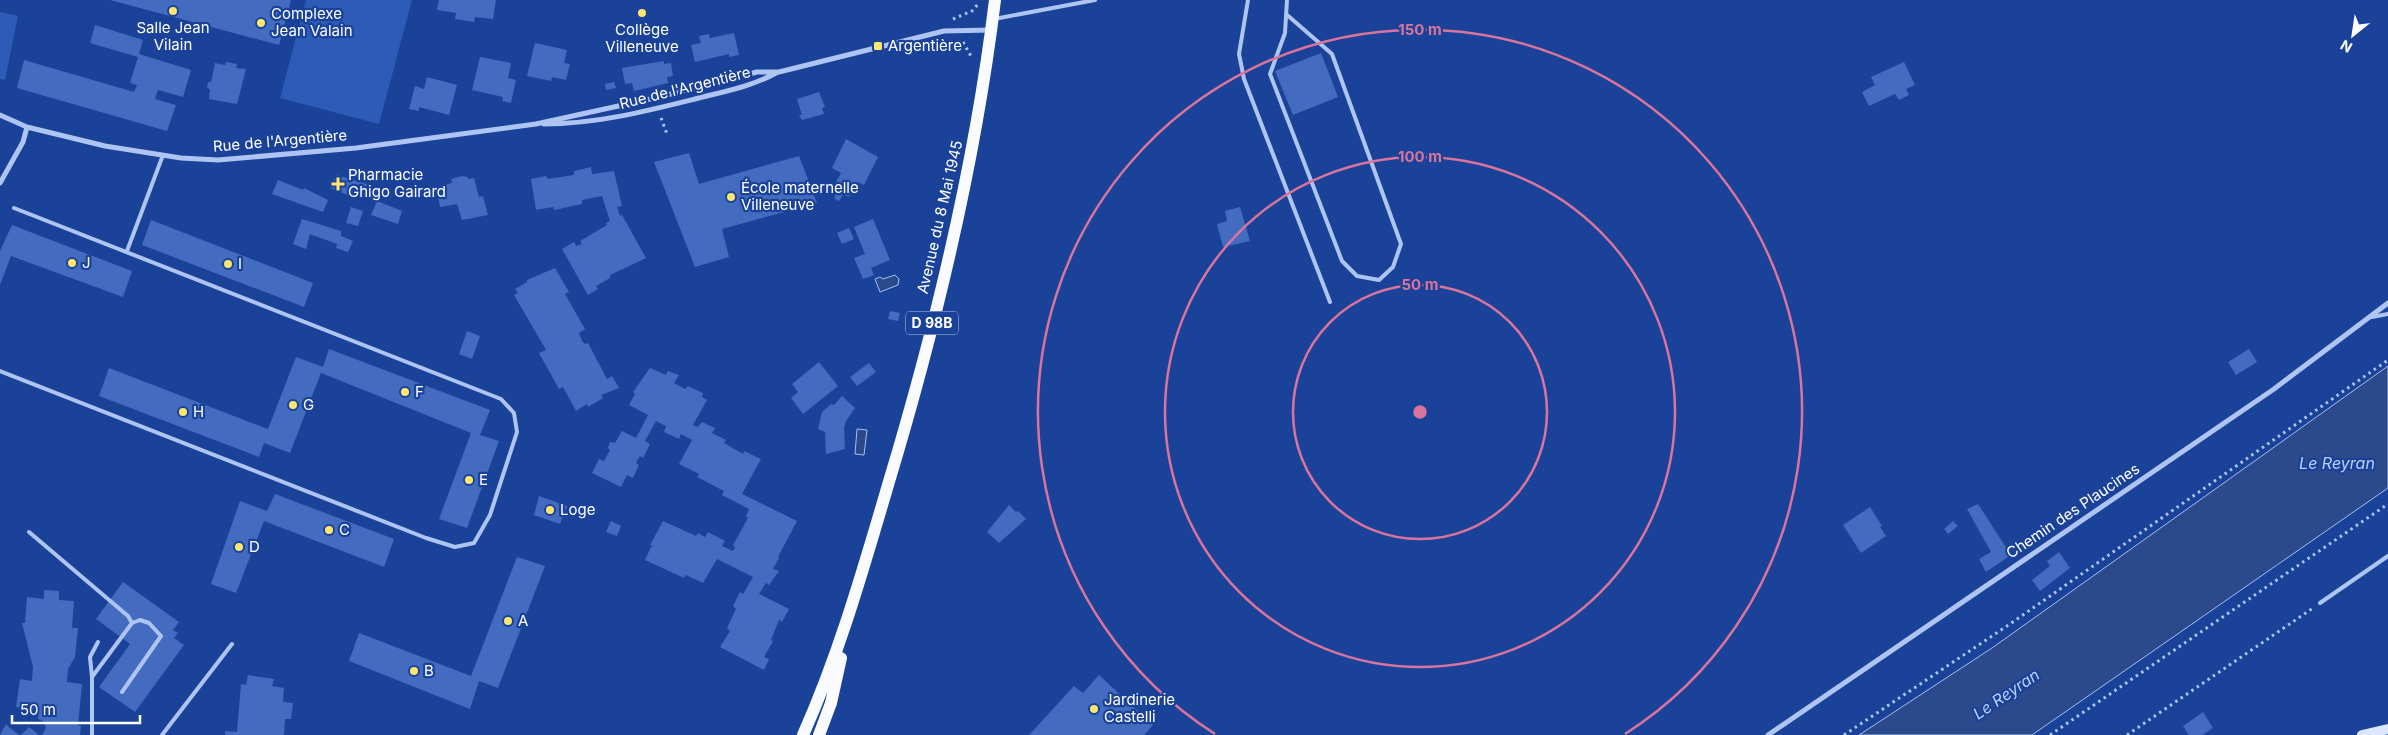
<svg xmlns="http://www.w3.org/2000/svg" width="2388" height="735" font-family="Inter,sans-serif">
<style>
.green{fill:#2d5bb7}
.water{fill:#2c4a8b;stroke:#a2bef3}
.building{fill:#436bc0}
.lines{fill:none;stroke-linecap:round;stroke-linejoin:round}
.path{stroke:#afc5f1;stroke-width:3;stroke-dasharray:2.5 4;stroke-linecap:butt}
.lane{stroke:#afc5f1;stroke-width:4}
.street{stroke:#afc5f1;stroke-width:5}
.secondary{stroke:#dde7fc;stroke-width:10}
.primary{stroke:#f9fbff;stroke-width:12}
.ring{fill:none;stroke:#da749d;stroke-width:2.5}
.poi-dot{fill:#ffe76f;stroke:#1a4299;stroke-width:2}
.labels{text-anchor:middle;stroke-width:4.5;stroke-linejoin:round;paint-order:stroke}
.shield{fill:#1a4299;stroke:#bac6e0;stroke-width:1}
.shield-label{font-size:14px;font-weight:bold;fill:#fff}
.poi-label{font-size:15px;fill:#fff;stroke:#1a4299;text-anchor:start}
.street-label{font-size:15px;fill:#fff;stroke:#1a4299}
.water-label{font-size:16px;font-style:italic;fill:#bcd0f7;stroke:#1a4299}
.centre{fill:#da749d;stroke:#1a4299;stroke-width:2.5}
.ring-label{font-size:15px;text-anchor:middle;font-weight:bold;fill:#da749d;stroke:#1a4299;stroke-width:4.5;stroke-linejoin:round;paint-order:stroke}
</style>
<rect width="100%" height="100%" fill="#1a4299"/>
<path class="green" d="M 306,0 L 412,0 L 379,124 L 280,98 Z
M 0,12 L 18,16 L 5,80 L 0,79 Z"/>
<path class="water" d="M 895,275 L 899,279 L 898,285 L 880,292 L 875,279 L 880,277 L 883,279 Z
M 2388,366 L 2388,488 L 2032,735 L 1859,735 L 1992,648 Z
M 857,429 L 867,430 L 864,455 L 855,454 Z"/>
<path class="building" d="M 110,0 L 291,0 L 279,45 Z
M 439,0 L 496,0 L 493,19 L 475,17 L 474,22 L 455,19 L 456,13 L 437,10 Z
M 95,25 L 143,40 L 139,54 L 191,70 L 183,97 L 158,90 L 155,99 L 176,105 L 167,131 L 17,88 L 24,60 L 134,92 L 137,85 L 130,83 L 138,57 L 90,43 Z
M 734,33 L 739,55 L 729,57 L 729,54 L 695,62 L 691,45 L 701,43 L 699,36 L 709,34 L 710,38 Z
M 535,43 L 567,50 L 564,63 L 570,64 L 566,80 L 552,77 L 551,81 L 527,76 Z
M 1321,53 L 1338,97 L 1293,115 L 1275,71 Z
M 480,57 L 511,63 L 508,78 L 516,80 L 511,103 L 502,101 L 503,97 L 472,90 Z
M 664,61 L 664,64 L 671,63 L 673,76 L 667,77 L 668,83 L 634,91 L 632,83 L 625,84 L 622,68 Z
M 226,62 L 237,64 L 236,68 L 246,69 L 237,104 L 209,99 L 210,89 L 207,88 L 208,82 L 211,82 L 215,63 L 225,65 Z
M 1904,62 L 1915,85 L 1906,89 L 1909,95 L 1899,100 L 1895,94 L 1869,106 L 1862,92 L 1875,85 L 1871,77 Z
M 427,77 L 457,85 L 449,115 L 419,107 L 419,111 L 409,109 L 415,86 L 424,89 Z
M 614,82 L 616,88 L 606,90 L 605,84 Z
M 819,92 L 825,107 L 822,108 L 824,114 L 802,120 L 799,115 L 802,115 L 797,99 Z
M 846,139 L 878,157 L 864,185 L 858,182 L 849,197 L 843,195 L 839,201 L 834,198 L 837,192 L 832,189 L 841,173 L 832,168 Z
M 689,153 L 699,184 L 799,156 L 817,203 L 722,229 L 729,257 L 695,267 L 654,162 Z
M 591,167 L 592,174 L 614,171 L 622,206 L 617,207 L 620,216 L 622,215 L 646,258 L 610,275 L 610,278 L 596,286 L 598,289 L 588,295 L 562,249 L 574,242 L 576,246 L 582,244 L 580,241 L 607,225 L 606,223 L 610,221 L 602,196 L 582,200 L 582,204 L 554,210 L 553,207 L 536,210 L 531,179 L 546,176 L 548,179 L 574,175 L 574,171 Z
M 336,175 L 373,186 L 367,199 L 357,195 L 355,198 L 330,188 Z
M 462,176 L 468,177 L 468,179 L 474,178 L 479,197 L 483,196 L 488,215 L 462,220 L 457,204 L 440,207 L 436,187 L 452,183 L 451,179 Z
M 278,180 L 303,190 L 304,188 L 328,200 L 323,212 L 272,194 Z
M 377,201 L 402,211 L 398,224 L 371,215 Z
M 351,207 L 363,211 L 358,226 L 346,223 Z
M 1240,207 L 1250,241 L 1223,247 L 1217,224 L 1227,221 L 1225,211 Z
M 302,219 L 341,231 L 341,236 L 353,241 L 348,252 L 336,248 L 337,244 L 310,234 L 306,249 L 293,244 Z
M 873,219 L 890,260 L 871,268 L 874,275 L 863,279 L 854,258 L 865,254 L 854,227 Z
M 151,220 L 313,283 L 304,307 L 142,245 Z
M 12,225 L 132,271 L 123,297 L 11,256 L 0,285 L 0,251 Z
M 849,228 L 854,239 L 842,244 L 837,233 Z
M 555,268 L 569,292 L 565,294 L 585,329 L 579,333 L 582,341 L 585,344 L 588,343 L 607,379 L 612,376 L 619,388 L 601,395 L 603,398 L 588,407 L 587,404 L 576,411 L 563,387 L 559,389 L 539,353 L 546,350 L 514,295 L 518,293 L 515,289 L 527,282 L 527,280 Z
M 890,311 L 900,313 L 898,321 L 888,319 Z
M 467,331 L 480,336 L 472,359 L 459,354 Z
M 329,349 L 490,410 L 480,435 L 499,441 L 467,528 L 439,519 L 471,433 L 321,373 L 290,453 L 264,443 L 259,457 L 99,396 L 109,368 L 268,429 L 296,357 L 323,367 Z
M 2249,349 L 2257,362 L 2236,375 L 2228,362 Z
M 819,362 L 838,386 L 803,414 L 791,398 L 798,392 L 792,384 Z
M 869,363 L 876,372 L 857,386 L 850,377 Z
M 650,368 L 666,375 L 668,371 L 679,375 L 674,383 L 685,389 L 688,386 L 703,393 L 702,397 L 707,400 L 693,425 L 698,427 L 702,422 L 715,428 L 712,433 L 726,440 L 724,443 L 743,454 L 744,451 L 761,459 L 742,494 L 797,521 L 778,557 L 779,558 L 773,569 L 779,571 L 769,585 L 766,583 L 759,594 L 789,609 L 782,622 L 779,620 L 771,640 L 773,641 L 764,657 L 769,659 L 764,670 L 720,647 L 730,631 L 727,628 L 736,609 L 733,606 L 740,592 L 743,594 L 753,577 L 717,559 L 703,583 L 686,575 L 684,578 L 645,560 L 652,545 L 650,545 L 663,521 L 696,536 L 698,533 L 705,537 L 708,532 L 725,541 L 722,546 L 733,551 L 735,547 L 733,545 L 748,518 L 746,516 L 749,509 L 722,495 L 724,491 L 697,477 L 699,474 L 679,464 L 692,440 L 681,434 L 679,439 L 664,432 L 666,426 L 656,421 L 645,441 L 650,444 L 643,458 L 640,456 L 636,463 L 639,465 L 633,478 L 627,475 L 621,487 L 592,473 L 599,459 L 604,461 L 610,450 L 608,448 L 610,442 L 615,443 L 622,431 L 636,438 L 647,417 L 648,415 L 629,405 L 635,394 L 633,392 Z
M 842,396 L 855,408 L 846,421 L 844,428 L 845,449 L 826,454 L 825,432 L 818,429 L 822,412 L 831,404 L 834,405 Z
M 275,494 L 394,539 L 384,567 L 264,521 L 236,593 L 211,584 L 240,501 L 267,511 Z
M 539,496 L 567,506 L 560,524 L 534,515 Z
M 1978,504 L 2011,555 L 1986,572 L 1979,559 L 1991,552 L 1967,509 Z
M 1009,505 L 1016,512 L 1018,511 L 1026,519 L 999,543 L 987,532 Z
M 1870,507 L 1882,526 L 1880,527 L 1886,536 L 1861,553 L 1843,525 Z
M 611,521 L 621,526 L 617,536 L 606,532 Z
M 1953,521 L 1958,526 L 1948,534 L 1944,529 Z
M 2059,552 L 2070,568 L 2040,591 L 2032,580 L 2050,566 L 2047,561 Z
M 517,557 L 545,566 L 498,688 L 479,681 L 470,709 L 349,661 L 359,633 L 471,676 Z
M 123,582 L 179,622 L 173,630 L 178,633 L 174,638 L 184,645 L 135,712 L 99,687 L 130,644 L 96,619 Z
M 44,590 L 59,591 L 59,600 L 74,601 L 72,628 L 78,628 L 75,657 L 68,669 L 67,682 L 82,684 L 78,725 L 81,726 L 80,735 L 42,735 L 46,728 L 43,721 L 38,719 L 39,710 L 16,707 L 20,679 L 32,681 L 33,667 L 22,623 L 25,623 L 27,597 L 44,599 Z
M 248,675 L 274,679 L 272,686 L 284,688 L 283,702 L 293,703 L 291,719 L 285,719 L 284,735 L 225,735 L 225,731 L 237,732 L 241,684 L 246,685 Z
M 1099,675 L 1153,725 L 1144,735 L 1029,735 L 1074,686 L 1083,693 Z
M 2203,712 L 2213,728 L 2202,735 L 2189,735 L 2183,726 Z
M 6,724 L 10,728 L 19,735 L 0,735 Z
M 29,727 L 39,735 L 21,735 Z"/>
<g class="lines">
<path class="path" d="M 953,19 L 972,11 L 979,3
M 963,42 L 972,58
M 661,118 L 667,134
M 1844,735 L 2010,624 L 2388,360
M 2050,735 L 2388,504
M 2127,735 L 2313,608"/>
<path class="lane" d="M 1248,0 L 1239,54 L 1244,79 L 1330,302
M 1286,14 L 1332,54 L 1401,244 L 1393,267 L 1379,280 L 1357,276 L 1342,261 L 1270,74 L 1285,33 L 1287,0
M 994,19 L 1095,0
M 127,251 L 163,155
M 2372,317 L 2388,314
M 0,371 L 426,538 L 455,547 L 474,543 L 490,515 L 517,432 L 514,413 L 501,399 L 14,208
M 29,532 L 128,616 L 132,623
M 2320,603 L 2388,556
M 92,677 L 90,657 L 98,642
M 92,735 L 92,677 L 132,623 L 140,620 L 149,623 L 161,636 L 122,692
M 162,735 L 232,644"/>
<path class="street" d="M 0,115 L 27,127 L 105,146 L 181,158 L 218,160 L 356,148 L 536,124 L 655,98 L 757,72 L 779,72 L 944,31 L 991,30
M 544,124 C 597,124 647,111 699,98 C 726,91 753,86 778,72
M 0,183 L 23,142 L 27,127
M 1768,735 L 2274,389 L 2388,303"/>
<path class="secondary" d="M 2362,735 L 2388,729"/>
<path class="primary" d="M 803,735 C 839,654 863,570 888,485 C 936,326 975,165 995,0
M 819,735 L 831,703 L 841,658"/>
</g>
<g class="ring">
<circle cx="1420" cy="412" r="127"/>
<circle cx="1420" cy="412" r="255"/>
<path d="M1215 734A382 382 0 1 1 1625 734"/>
</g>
<g class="poi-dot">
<circle cx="173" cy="11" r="5"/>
<circle cx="642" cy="13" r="5"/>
<circle cx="261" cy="23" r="5"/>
<rect x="873" y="41" width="10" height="10" rx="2.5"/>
<path d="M335.5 176.5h5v5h5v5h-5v5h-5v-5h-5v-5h5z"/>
<circle cx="731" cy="197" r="5"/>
<circle cx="72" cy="263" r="5"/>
<circle cx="228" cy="264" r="5"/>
<circle cx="405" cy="392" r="5"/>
<circle cx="293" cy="405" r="5"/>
<circle cx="183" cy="412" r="5"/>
<circle cx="469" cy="480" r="5"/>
<circle cx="550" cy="510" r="5"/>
<circle cx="329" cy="530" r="5"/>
<circle cx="239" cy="547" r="5"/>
<circle cx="508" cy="621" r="5"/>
<circle cx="414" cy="671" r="5"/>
<circle cx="1094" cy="709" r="5"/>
</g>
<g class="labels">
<rect class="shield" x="906" y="311.5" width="52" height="23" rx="4"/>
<g class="shield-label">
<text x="932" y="328">D 98B</text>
</g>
<g class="poi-label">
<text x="271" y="19">Complexe<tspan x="271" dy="17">Jean Valain</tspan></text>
<text x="173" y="33" text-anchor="middle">Salle Jean<tspan x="173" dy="17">Vilain</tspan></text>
<text x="642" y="35" text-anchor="middle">Collège<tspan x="642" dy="17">Villeneuve</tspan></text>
<text x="888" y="51">Argentière</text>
<text x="348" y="180">Pharmacie<tspan x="348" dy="17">Ghigo Gairard</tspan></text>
<text x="741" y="193">École maternelle<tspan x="741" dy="17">Villeneuve</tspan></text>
<text x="82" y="268">J</text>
<text x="238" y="269">I</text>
<text x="415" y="397">F</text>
<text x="303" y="410">G</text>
<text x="193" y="417">H</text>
<text x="479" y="485">E</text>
<text x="560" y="515">Loge</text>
<text x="339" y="535">C</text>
<text x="249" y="552">D</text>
<text x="518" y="626">A</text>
<text x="424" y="676">B</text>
<text x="1104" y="705">Jardinerie<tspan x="1104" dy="17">Castelli</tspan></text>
</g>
<g class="street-label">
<text transform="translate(685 88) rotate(-14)" y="5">Rue de l'Argentière</text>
<text transform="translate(280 141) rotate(-5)" y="5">Rue de l'Argentière</text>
<text transform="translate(940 217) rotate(-77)" y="5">Avenue du 8 Mai 1945</text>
<text transform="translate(2073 511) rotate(-34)" y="5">Chemin des Plaucines</text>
</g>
<g class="water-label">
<text x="2337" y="469">Le Reyran</text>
<text transform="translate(2006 694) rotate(-34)" y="6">Le Reyran</text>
</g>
</g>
<circle cx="1420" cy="412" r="8" class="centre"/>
<g class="ring-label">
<text x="1420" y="35">150 m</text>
<text x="1420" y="162">100 m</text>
<text x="1420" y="290">50 m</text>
</g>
<g transform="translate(2353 35) rotate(210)" stroke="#1a4299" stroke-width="4" paint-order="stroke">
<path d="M0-4L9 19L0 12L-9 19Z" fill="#ffffff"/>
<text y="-8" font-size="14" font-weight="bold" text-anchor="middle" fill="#ffffff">N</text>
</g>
<path d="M12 715v8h128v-8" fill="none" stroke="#ffffff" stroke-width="2.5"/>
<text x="20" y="715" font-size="15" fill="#ffffff" stroke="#1a4299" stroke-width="4" paint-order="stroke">50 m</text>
</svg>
